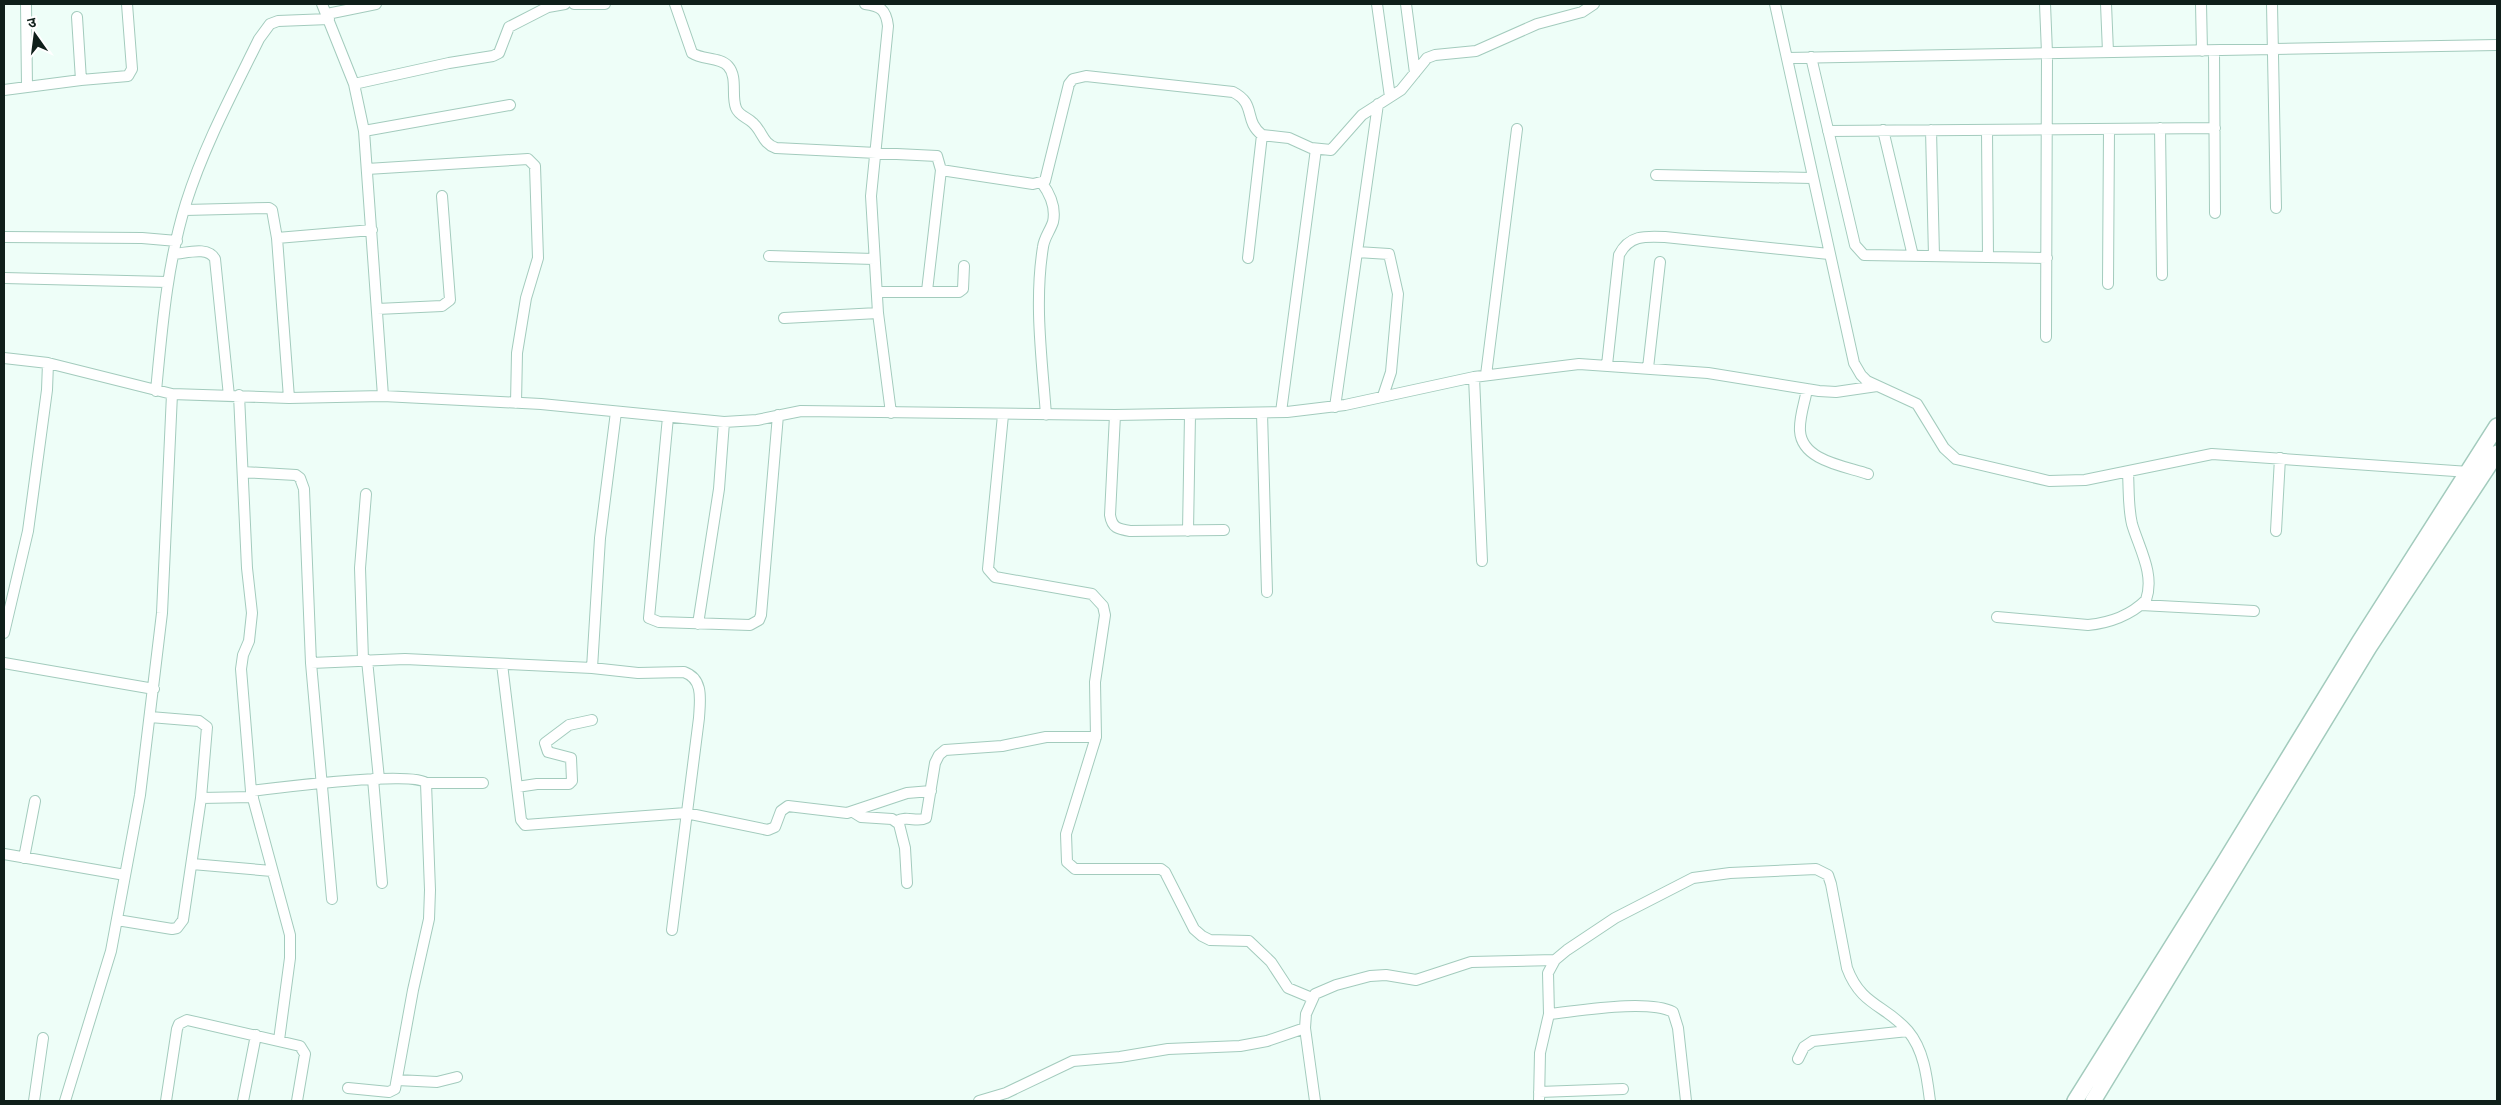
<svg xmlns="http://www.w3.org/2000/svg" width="2501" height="1105" font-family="'PT Sans','Noto Sans Devanagari',sans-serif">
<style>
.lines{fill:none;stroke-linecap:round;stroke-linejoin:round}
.minor-casing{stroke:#a3cbbd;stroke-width:12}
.highway-casing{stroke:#a3cbbd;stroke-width:18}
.minor{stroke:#fff;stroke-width:10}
.highway{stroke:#fff;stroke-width:15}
</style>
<rect width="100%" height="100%" fill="#eefef8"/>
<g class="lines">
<g class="minor-casing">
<path id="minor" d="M 26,4 L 27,87
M 322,4 L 354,84 L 364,131 L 383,396
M 574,4 L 605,4
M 675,4 L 692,53 C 702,60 720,57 728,66 C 738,77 731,96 736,108 C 739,116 747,117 753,123 C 763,132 762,143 776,148 L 937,156 L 941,170 L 927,291
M 865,4 C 880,6 886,9 888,26 L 871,196 L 878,313 L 891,413
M 1377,4 L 1390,97
M 1406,4 L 1415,73
M 1775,4 L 1854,363 L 1861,375 L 1867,381 L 1917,404 L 1944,448 L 1956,459 L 2049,481 L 2085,480 L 2212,454 L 2469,472
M 2045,4 L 2047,53 L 2046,337
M 2106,4 L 2108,52
M 2201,4 L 2202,51
M 2272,4 L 2276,208
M 327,14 L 376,4
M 2214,51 L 2215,213
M 1811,57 L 1855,245 L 1864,255 L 2047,258
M 1787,58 L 2497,45
M 81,80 L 128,76 L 132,69 L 127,4
M 354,84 L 449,63 L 493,56 L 499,53 L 509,27 L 548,7 L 565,4
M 4,90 L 81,80 L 77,17
M 2160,128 L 2162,275
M 1883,130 L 1913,256
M 1931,130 L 1934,256
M 1987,130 L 1988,257
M 364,131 L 510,105
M 1828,131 L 2215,128
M 367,169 L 528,159 L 535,166 L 538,258 L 526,298 L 517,353 L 516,403
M 941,170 L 1033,184 L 1045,181 L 1069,84 L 1073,79 L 1086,76 L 1233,92 C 1257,104 1243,120 1262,135 L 1289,138 L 1311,148 L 1331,150 L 1362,115 L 1401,90 L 1427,58 L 1435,55 L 1476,51 L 1537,24 L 1582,12 L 1594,4
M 1656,175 L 1812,178
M 1042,183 C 1050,194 1056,208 1053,222 C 1050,231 1044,238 1043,247 C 1034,303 1042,359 1046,415
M 185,210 L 269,208 L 272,210 L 277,238
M 4,237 L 142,238 L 177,241
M 1357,252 L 1389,254 L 1398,294 L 1391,372 L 1383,396
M 174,254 C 187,253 208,246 215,259 L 229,396
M 769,256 L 874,259
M 1248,258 L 1262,135
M 4,278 L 167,282
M 2108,284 L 2109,129
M 877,292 L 959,292 L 963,289 L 964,266
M 377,309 L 442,306 L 450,300 L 442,196
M 784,318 L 878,313
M 4,358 L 48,363 L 172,394 L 289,398 L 383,396 L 541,404 L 724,422 L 757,420 L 801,411 L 1115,415 L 1287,412 L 1345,405 L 1474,377 L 1579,364 L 1708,373 L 1819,391 L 1836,392 L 1877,386
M 1607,365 L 1619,255 C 1629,235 1645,236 1665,237 L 1829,254
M 1648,368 L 1660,262
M 1486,375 L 1517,129
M 1474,377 L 1482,561
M 1807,389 C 1805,402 1799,417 1800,431 C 1802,461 1845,466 1868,474
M 156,391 C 162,328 167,264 186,203 C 204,146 233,92 259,39 L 270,24 L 278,21 L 329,19
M 239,395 L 247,568 L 252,613 L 249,641 L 243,655 L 241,669 L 251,791 L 290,935 L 290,958 L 279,1040
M 289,398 L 277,238 L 372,230
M 1335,407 L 1378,104
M 1281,412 L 1316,149
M 1262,413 L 1267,592
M 1003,415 L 988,569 L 995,577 L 1092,594 L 1103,606 L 1105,615 L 1095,682 L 1096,737 L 1066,834 L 1067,862 L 1075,869 L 1161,869 L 1165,872 L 1194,929 L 1202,936 L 1210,940 L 1249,941 L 1271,962 L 1288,988 L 1312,998
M 1115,415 L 1110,515 C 1112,528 1118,529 1130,531 L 1224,530
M 668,417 L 649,618 L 659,622 L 750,625 L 759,620 L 761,615 L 778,415
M 243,472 L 296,475 L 300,478 L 304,489 L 311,663 L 332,899
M 1188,531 L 1190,415
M 2276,531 L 2280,458
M 2141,605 L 2254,611
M 1997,617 L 2088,625 C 2109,623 2131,615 2146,600 C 2155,574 2139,548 2132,524 C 2128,507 2129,490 2128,473
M 698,624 L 719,489 L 724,422
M 4,633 L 28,531 L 47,390 L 48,363
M 363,660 L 360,568 L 366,494
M 367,660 L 379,779
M 4,663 L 154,689
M 311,663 L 405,659 L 592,668 L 638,673 L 684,672 C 704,679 700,700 699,718 L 672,930
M 502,664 L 521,820 L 525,825 L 686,813 L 768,830 L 775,827 L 781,811 L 788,806 L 847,813 L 907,793 L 931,791
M 592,668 L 600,538 L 616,412
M 373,779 L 382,883
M 426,783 L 483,783
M 517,787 L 537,784 L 569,784 L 572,781 L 571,758 L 548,752 L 545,743 L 569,725 L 592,720
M 251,791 C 275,788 415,770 426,783 L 430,890 L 429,919 L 413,990 L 395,1089 L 389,1092 L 348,1088
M 201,798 L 253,797
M 853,812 L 861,817 L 892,819 L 899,824 L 905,848 L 907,883
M 897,821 C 907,815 917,823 926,818 L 935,763 L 939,755 L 945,750 L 1002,746 L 1046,737 L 1096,737
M 4,854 L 125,875
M 24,858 L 35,801
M 192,864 L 272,871
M 117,920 L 172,929 L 177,928 L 183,920 L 201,798 L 207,727 L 199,721 L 150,717
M 1549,1014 C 1579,1011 1647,999 1673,1012 L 1678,1028 L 1686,1101
M 1305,1028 L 1306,1014 L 1315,994 L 1336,985 L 1370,976 L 1386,975 L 1416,980 L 1471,962 L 1555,960
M 1798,1059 L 1804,1047 L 1813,1041 L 1908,1031
M 397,1080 L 437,1082 L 457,1077
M 1539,1092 L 1623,1089
M 34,1101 L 43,1038
M 65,1101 L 111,951 L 140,795 L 162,613 L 172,394
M 166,1101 L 177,1029 L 179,1024 L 187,1020 L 300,1046 L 305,1054 L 297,1101
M 243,1101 L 256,1035
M 979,1101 L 1006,1093 L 1073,1061 L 1120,1057 L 1168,1049 L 1240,1046 L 1267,1041 L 1305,1028 L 1315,1101
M 1539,1101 L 1540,1053 L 1549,1014 L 1548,973 L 1555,960 L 1567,950 L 1615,918 L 1693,878 L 1730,873 L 1816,869 L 1828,875 L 1831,884 L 1847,968 C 1861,1006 1886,1005 1908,1031 C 1924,1050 1927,1077 1930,1101"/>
</g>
<g class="highway-casing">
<path id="highway" d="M 2075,1101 L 2221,868 L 2360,641 L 2497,426
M 2093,1101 L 2369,647 L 2497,453"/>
</g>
<use href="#minor" class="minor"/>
<use href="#highway" class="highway"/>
</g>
<rect width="2501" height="1105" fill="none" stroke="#0f1f1a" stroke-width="10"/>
<g transform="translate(35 35) rotate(346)" stroke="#ffffff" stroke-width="4" paint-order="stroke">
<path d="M0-4L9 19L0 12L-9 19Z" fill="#0f1f1a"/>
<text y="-8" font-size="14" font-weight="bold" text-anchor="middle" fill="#0f1f1a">उ</text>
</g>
</svg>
